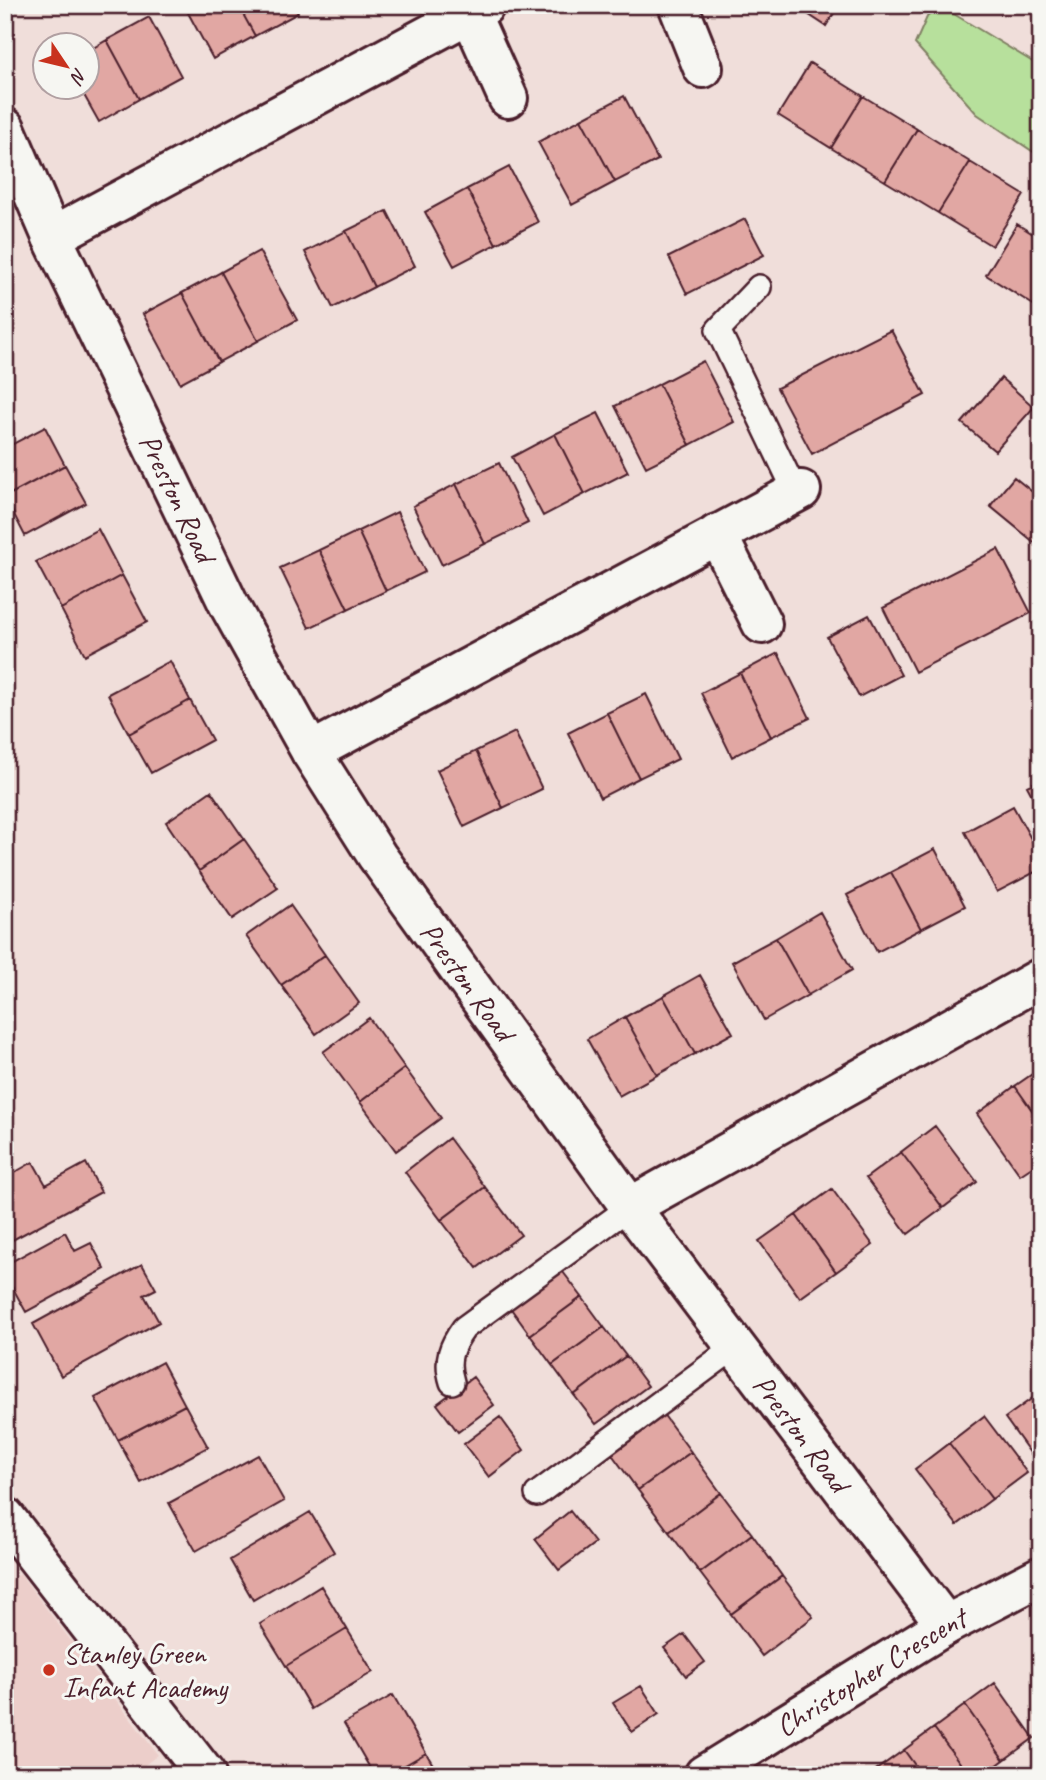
<svg xmlns="http://www.w3.org/2000/svg" width="1046" height="1780" font-family="Caveat,sans-serif">
<style>
.built{fill:#ecceca}
.green{fill:#b7e09c;stroke:#808064;stroke-width:2}
.building{fill:#e1a7a3;stroke:#4a1f2b;stroke-width:2}
.lines{fill:none;stroke-linecap:round;stroke-linejoin:round}
.service-casing{stroke:#4a1f2b;stroke-width:28}
.minor-casing{stroke:#4a1f2b;stroke-width:44}
.tertiary-casing{stroke:#4a1f2b;stroke-width:44}
.service{stroke:#f6f6f2;stroke-width:23}
.minor{stroke:#f6f6f2;stroke-width:38}
.tertiary{stroke:#f6f6f2;stroke-width:38}
.poi-dot{fill:#c8321e;stroke:#f6f6f2;stroke-width:2.5}
.labels{text-anchor:middle;stroke-width:6;stroke-linejoin:round;paint-order:stroke}
.street-label{font-size:30px;fill:#4a1f2b;stroke:#f6f6f2}
.poi-label{font-size:30px;fill:#4a1f2b;stroke:#f6f6f2;text-anchor:start}
</style>
<rect width="100%" height="100%" fill="#f0deda"/>
<filter id="ink" filterUnits="userSpaceOnUse"><feTurbulence type="fractalNoise" baseFrequency=".0143" numOctaves="2"/><feDisplacementMap in="SourceGraphic" scale="14" xChannelSelector="R" yChannelSelector="G"/><feConvolveMatrix kernelMatrix="1 2 1 2 8 2 1 2 1" color-interpolation-filters="sRGB"/></filter>
<g filter="url(#ink)">
<path class="built" d="M 20,1574 L 158,1755 L 131,1775 L 5,1775 L 5,1586 Z"/>
<path class="green" d="M 939,5 L 1041,67 L 1041,157 L 977,114 L 915,44 L 927,17 Z"/>
<path class="building" d="M 192,5 L 238,5 L 255,36 L 213,59 L 186,9 Z
M 238,5 L 294,5 L 298,13 L 255,36 Z
M 794,5 L 839,5 L 826,26 Z
M 149,17 L 181,76 L 139,99 L 107,40 Z
M 107,40 L 139,99 L 99,122 L 80,88 L 88,88 L 88,51 Z
M 810,63 L 863,96 L 831,148 L 778,115 Z
M 624,96 L 658,160 L 615,182 L 581,119 Z
M 863,96 L 917,129 L 885,181 L 831,148 Z
M 581,119 L 615,182 L 572,205 L 538,142 Z
M 917,129 L 970,162 L 938,213 L 885,181 Z
M 970,162 L 1024,195 L 992,246 L 938,213 Z
M 509,167 L 538,222 L 496,244 L 467,189 Z
M 467,189 L 496,244 L 454,266 L 425,212 Z
M 387,211 L 415,266 L 374,287 L 346,231 Z
M 745,219 L 764,255 L 687,294 L 669,257 Z
M 1017,224 L 1041,239 L 1041,297 L 1035,306 L 986,275 Z
M 346,231 L 374,287 L 333,308 L 305,252 Z
M 259,251 L 297,320 L 258,341 L 221,272 Z
M 221,272 L 258,341 L 219,362 L 182,293 Z
M 182,293 L 219,362 L 180,383 L 143,314 Z
M 891,330 L 925,395 L 812,454 L 777,388 Z
M 703,361 L 734,422 L 690,445 L 659,384 Z
M 1001,378 L 1034,407 L 995,451 L 962,423 Z
M 659,384 L 690,445 L 646,467 L 615,406 Z
M 598,413 L 628,472 L 585,494 L 555,434 Z
M 45,427 L 65,465 L 5,497 L 5,448 Z
M 555,434 L 585,494 L 543,516 L 512,457 Z
M 499,463 L 528,523 L 485,544 L 456,484 Z
M 65,465 L 86,503 L 25,536 L 5,497 Z
M 1014,477 L 1041,499 L 1041,548 L 990,506 Z
M 456,484 L 485,544 L 442,565 L 413,506 Z
M 397,512 L 425,572 L 386,591 L 358,531 Z
M 98,529 L 122,575 L 61,609 L 36,562 Z
M 358,531 L 386,591 L 348,609 L 319,550 Z
M 998,549 L 1031,613 L 915,672 L 883,608 Z
M 319,550 L 348,609 L 309,628 L 280,568 Z
M 122,575 L 147,622 L 85,655 L 61,609 Z
M 869,615 L 901,675 L 859,697 L 827,637 Z
M 778,653 L 810,718 L 771,737 L 740,673 Z
M 170,661 L 190,700 L 129,734 L 108,694 Z
M 740,673 L 771,737 L 732,757 L 701,693 Z
M 646,694 L 678,759 L 639,778 L 607,713 Z
M 190,700 L 212,740 L 151,773 L 129,734 Z
M 607,713 L 639,778 L 600,798 L 568,733 Z
M 515,732 L 542,789 L 503,808 L 476,751 Z
M 476,751 L 503,808 L 464,827 L 437,770 Z
M 1041,779 L 1041,812 L 1027,786 Z
M 211,791 L 244,839 L 199,871 L 166,822 Z
M 1013,806 L 1041,857 L 1041,869 L 997,892 L 965,832 Z
M 244,839 L 278,888 L 232,919 L 199,871 Z
M 935,849 L 965,906 L 921,929 L 891,872 Z
M 891,872 L 921,929 L 877,952 L 847,895 Z
M 290,905 L 325,955 L 281,985 L 246,936 Z
M 820,912 L 852,970 L 808,995 L 776,938 Z
M 776,938 L 808,995 L 764,1020 L 732,962 Z
M 325,955 L 359,1003 L 316,1034 L 281,985 Z
M 700,975 L 733,1033 L 695,1054 L 663,996 Z
M 663,996 L 695,1054 L 657,1075 L 625,1017 Z
M 625,1017 L 657,1075 L 619,1096 L 587,1039 Z
M 369,1018 L 405,1068 L 360,1102 L 323,1052 Z
M 405,1068 L 441,1118 L 396,1151 L 360,1102 Z
M 1041,1068 L 1041,1123 L 1015,1086 Z
M 1015,1086 L 1041,1123 L 1041,1161 L 1020,1175 L 977,1114 Z
M 935,1126 L 977,1182 L 943,1208 L 901,1152 Z
M 449,1138 L 485,1187 L 441,1220 L 405,1172 Z
M 901,1152 L 943,1208 L 908,1234 L 866,1178 Z
M 33,1162 L 46,1185 L 86,1163 L 101,1192 L 5,1244 L 5,1178 Z
M 485,1187 L 521,1235 L 477,1268 L 441,1220 Z
M 832,1189 L 873,1245 L 836,1272 L 796,1215 Z
M 796,1215 L 836,1272 L 800,1298 L 759,1241 Z
M 65,1232 L 75,1251 L 91,1243 L 105,1269 L 26,1312 L 5,1274 L 5,1265 Z
M 142,1264 L 156,1289 L 144,1295 L 159,1322 L 61,1376 L 33,1324 Z
M 560,1268 L 582,1297 L 530,1335 L 509,1306 Z
M 582,1297 L 604,1327 L 552,1365 L 530,1335 Z
M 604,1327 L 626,1356 L 574,1395 L 552,1365 Z
M 626,1356 L 648,1386 L 596,1424 L 574,1395 Z
M 162,1362 L 185,1405 L 118,1440 L 95,1398 Z
M 473,1377 L 494,1405 L 458,1432 L 437,1404 Z
M 1041,1392 L 1041,1468 L 1005,1418 Z
M 185,1405 L 208,1447 L 141,1483 L 118,1440 Z
M 660,1410 L 691,1452 L 638,1490 L 608,1449 Z
M 984,1416 L 1027,1473 L 992,1499 L 949,1443 Z
M 500,1417 L 524,1450 L 489,1477 L 464,1444 Z
M 949,1443 L 992,1499 L 957,1525 L 915,1469 Z
M 691,1452 L 721,1493 L 669,1532 L 638,1490 Z
M 258,1455 L 284,1501 L 196,1551 L 169,1503 Z
M 721,1493 L 752,1534 L 700,1573 L 669,1532 Z
M 570,1511 L 595,1543 L 559,1570 L 535,1539 Z
M 310,1512 L 334,1552 L 253,1600 L 230,1560 Z
M 752,1534 L 782,1576 L 731,1614 L 700,1573 Z
M 782,1576 L 813,1617 L 762,1656 L 731,1614 Z
M 321,1586 L 347,1629 L 286,1666 L 260,1624 Z
M 347,1629 L 373,1672 L 311,1709 L 286,1666 Z
M 684,1634 L 705,1662 L 686,1676 L 664,1648 Z
M 995,1683 L 1034,1738 L 1004,1760 L 965,1705 Z
M 641,1686 L 659,1714 L 632,1732 L 613,1703 Z
M 393,1695 L 426,1753 L 388,1775 L 374,1775 L 344,1723 Z
M 965,1705 L 1004,1760 L 984,1775 L 969,1775 L 934,1728 Z
M 934,1728 L 969,1775 L 922,1775 L 904,1750 Z
M 904,1750 L 922,1775 L 875,1775 L 873,1772 Z
M 426,1753 L 439,1775 L 388,1775 Z"/>
<g class="lines">
<g class="service-casing">
<path id="service" d="M 759,287 L 718,330 L 796,493
M 452,1382 C 445,1360 451,1346 464,1328 L 630,1207
M 537,1494 L 735,1347"/>
</g>
<g class="minor-casing">
<g id="minor">
<path d="M 678,5 L 703,68"/>
<path d="M 470,13 L 508,98"/>
<path id="s1" d="M 5,128 L 52,237 L 229,605 L 311,752 L 377,856 L 630,1207 L 946,1625"/>
<path d="M 52,237 L 485,5"/>
<path d="M 717,534 L 762,624"/>
<path d="M 311,752 L 801,490"/>
<path d="M 630,1207 L 1041,978"/>
<path id="s2" d="M 704,1775 L 946,1625 L 1041,1576"/>
</g>
</g>
<g class="tertiary-casing">
<path id="tertiary" d="M 5,1517 L 206,1775"/>
</g>
<use href="#service" class="service"/>
<use href="#minor" class="minor"/>
<use href="#tertiary" class="tertiary"/>
</g>
</g>
<circle class="poi-dot" cx="49" cy="1670" r="7"/>
<g class="labels">
<g class="street-label">
<text dy="10" stroke="none"><textPath href="#s1" startOffset="408">Preston Road</textPath></text>
<text dy="10" stroke="none"><textPath href="#s1" startOffset="973">Preston Road</textPath></text>
<text dy="10" stroke="none"><textPath href="#s1" startOffset="1535">Preston Road</textPath></text>
<text dy="10" stroke="none"><textPath href="#s2" startOffset="196">Christopher Crescent</textPath></text>
</g>
<g class="poi-label">
<text x="63" y="1663">Stanley Green<tspan x="63" dy="34">Infant Academy</tspan></text>
</g>
</g>
<rect width="1046" height="1780" fill="none" stroke="#f6f6f2" stroke-width="28"/>
<rect x="14" y="14" width="1018" height="1752" fill="none" stroke="#4a1f2b" stroke-width="2.5" filter="url(#ink)"/>
<g transform="translate(66 66) rotate(125)"><circle r="33" fill="#f6f6f2" stroke="#b1a0a2" stroke-width="2"/>
<path d="M0-5L12 26L0 18L-12 26Z" fill="#c8321e"/>
<text y="-10" font-size="19" font-weight="bold" text-anchor="middle" fill="#4a1f2b">N</text>
</g>
</svg>
